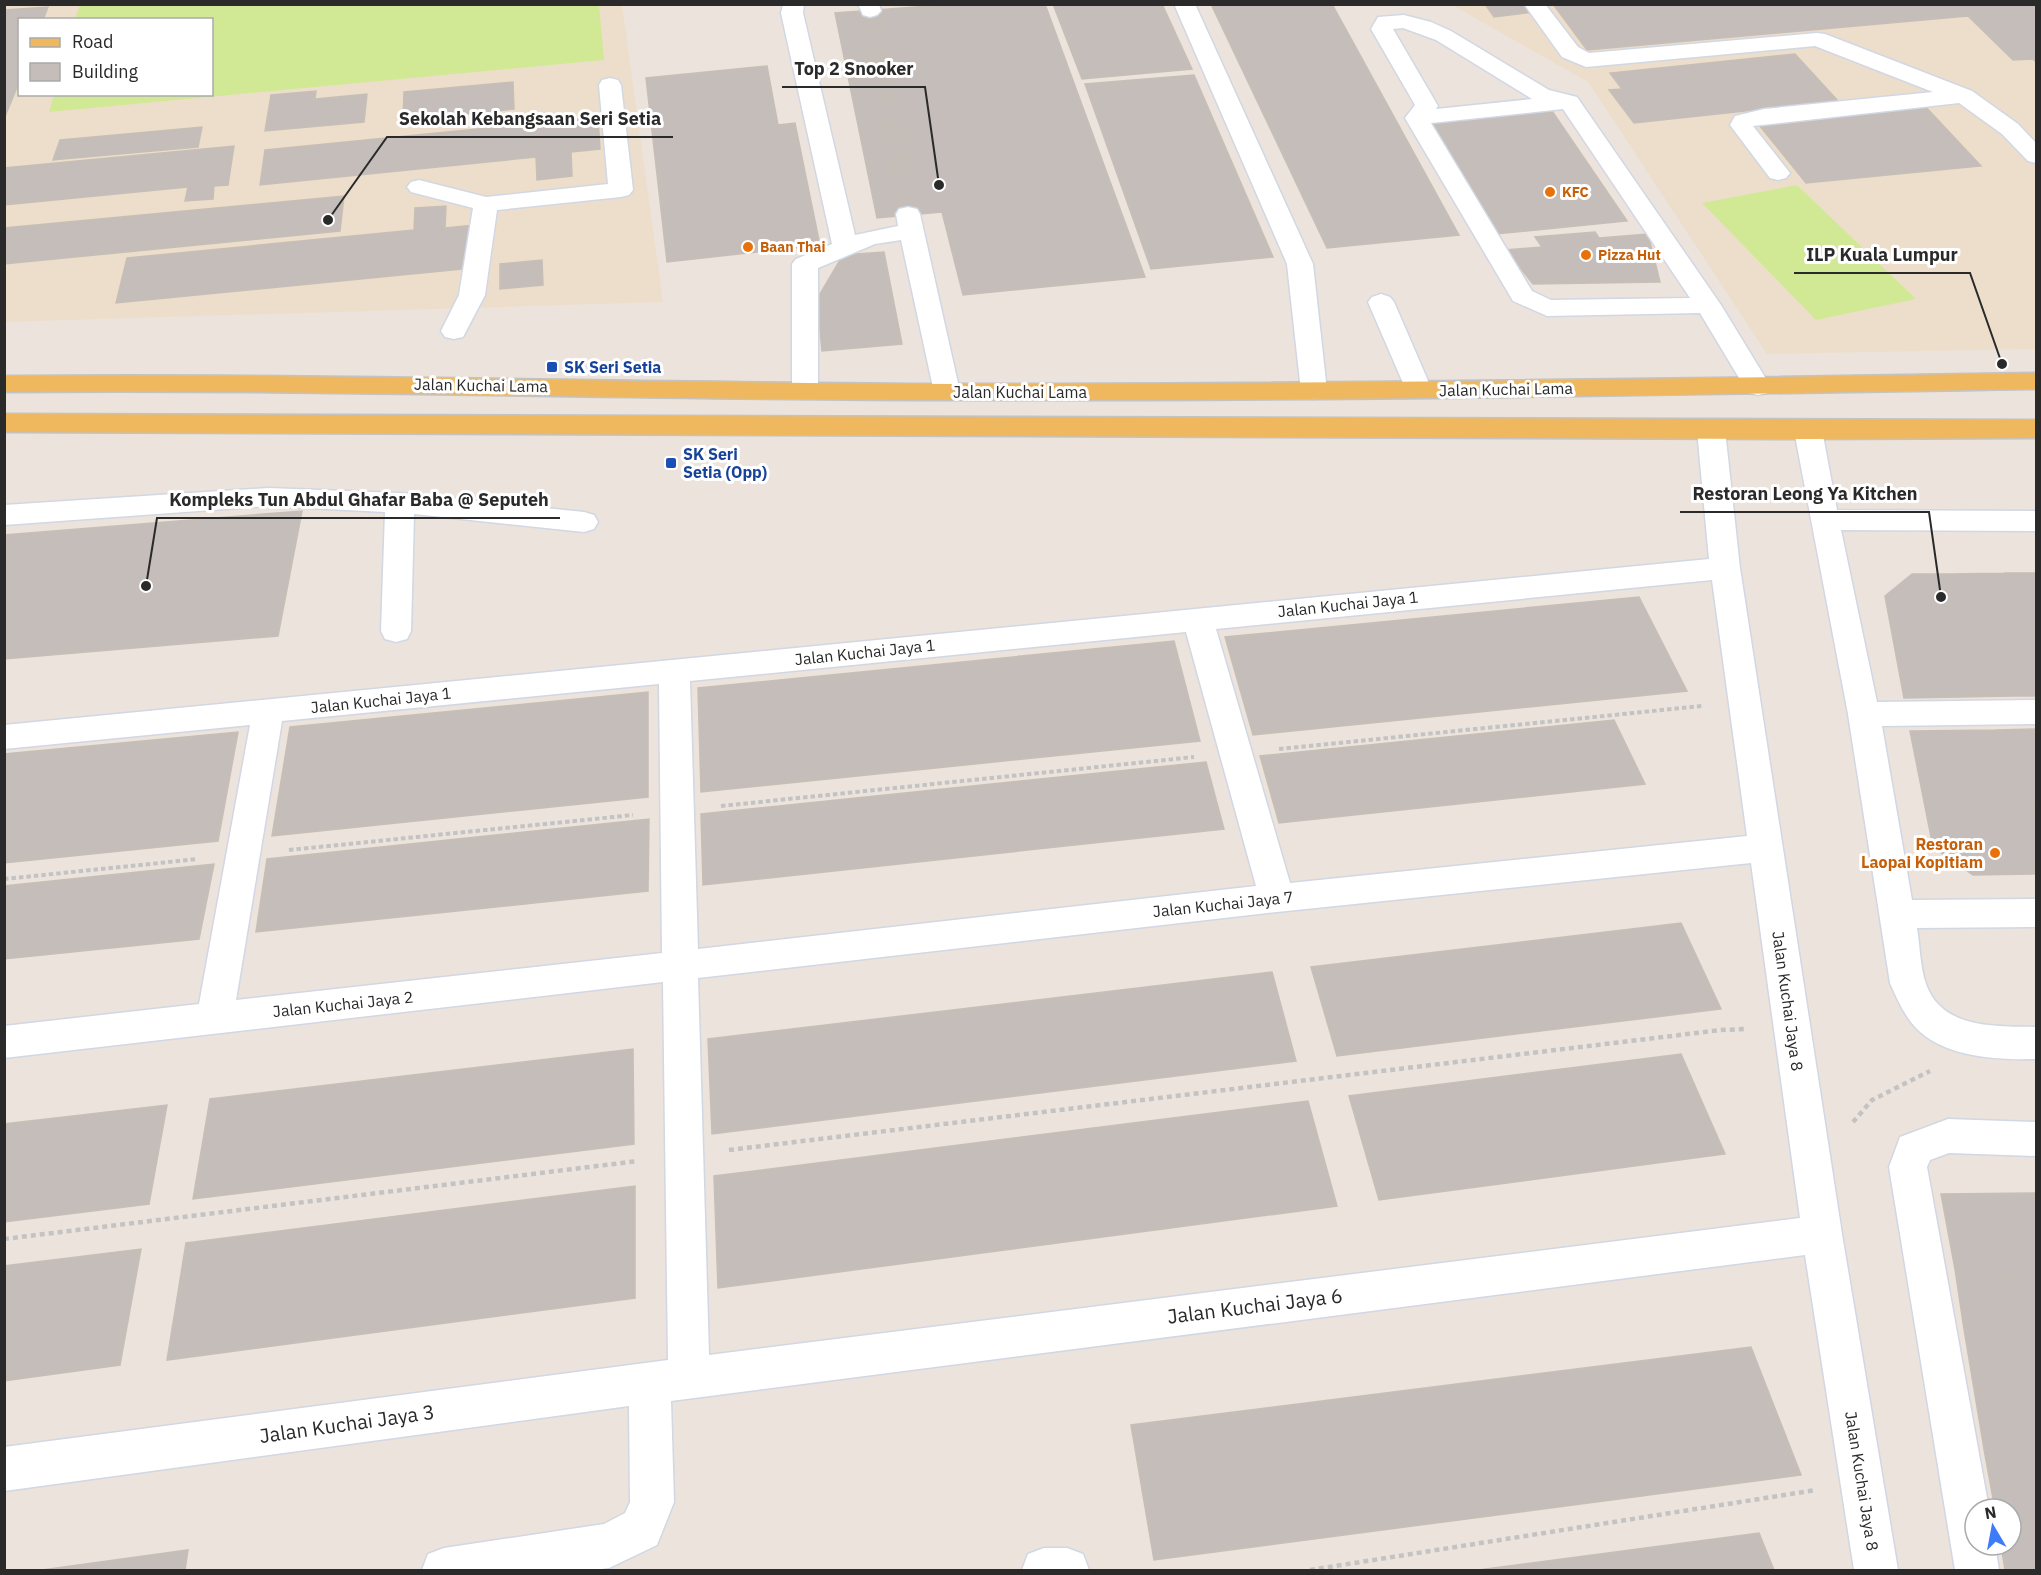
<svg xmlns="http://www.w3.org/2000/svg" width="2041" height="1575" font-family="'IBM Plex Sans',sans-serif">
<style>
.education{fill:#eddecc;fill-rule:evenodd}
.pitch{fill:#d1e995}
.building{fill:#c4bdb9;stroke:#c7bfb6;stroke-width:1.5}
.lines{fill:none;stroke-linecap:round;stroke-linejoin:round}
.minor-tunnel{stroke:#c5beb8;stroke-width:24;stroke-dasharray:24 12;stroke-linecap:butt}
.minor-casing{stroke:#d1d7e3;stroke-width:3}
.major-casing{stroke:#c3c3c3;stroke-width:3}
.path-far1{stroke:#c3c3c3;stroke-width:4;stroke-dasharray:4.5 3;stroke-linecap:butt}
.path{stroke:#c3c3c3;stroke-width:4.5;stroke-dasharray:5 4;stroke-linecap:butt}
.minor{fill:#fff;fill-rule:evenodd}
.major{fill:#efb85e;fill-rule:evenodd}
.food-dot{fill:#e8710a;stroke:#fff;stroke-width:2}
.transit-dot{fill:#1a4fb4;stroke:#fff;stroke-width:2}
.labels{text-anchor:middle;stroke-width:6;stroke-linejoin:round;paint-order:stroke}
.far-food-label{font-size:14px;font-weight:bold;fill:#c56008;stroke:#fff;text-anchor:start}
.transit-label{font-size:16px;font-weight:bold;fill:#164399;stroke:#fff;text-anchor:start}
.street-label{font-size:16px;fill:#2a2a2a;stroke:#fff}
.food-label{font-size:16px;font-weight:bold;fill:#c56008;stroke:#fff;text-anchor:end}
.near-street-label{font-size:20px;fill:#2a2a2a;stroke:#fff}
.leader{fill:none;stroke:#2a2a2a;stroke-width:2}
.callout-dot{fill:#2a2a2a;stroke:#fff;stroke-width:2}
.callout-label{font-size:18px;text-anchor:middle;font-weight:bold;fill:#2a2a2a;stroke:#fff;stroke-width:6;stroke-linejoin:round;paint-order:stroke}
</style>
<rect width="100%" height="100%" fill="#ece3dc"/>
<path class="education" d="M 4,5 L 622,5 L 663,302 L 5,322 ZM 20,20 L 212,20 L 212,94 L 20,94 Z
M 1452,5 L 2036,5 L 2036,349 L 1767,354 L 1588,82 Z"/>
<path class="pitch" d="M 80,5 L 599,5 L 604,60 L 49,112 L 54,95 L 212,94 L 212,20 L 75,19 Z
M 1797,185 L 1916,299 L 1816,320 L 1702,203 Z"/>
<path class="building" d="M 956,4 L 1045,4 L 1145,277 L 963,295 L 942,212 L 877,218 L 835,13 Z
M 1053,4 L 1162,4 L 1192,69 L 1082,79 Z
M 1211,4 L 1332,4 L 1459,235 L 1327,248 Z
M 1485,4 L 1528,4 L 1535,12 L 1494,17 Z
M 1553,4 L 2036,4 L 2036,62 L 2033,59 L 2013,60 L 1968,16 L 1587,50 Z
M 48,7 L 43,20 L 20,20 L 20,80 L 4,119 L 4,10 Z
M 1795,54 L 1838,101 L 1634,123 L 1609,90 L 1622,89 L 1610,73 Z
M 767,66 L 778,125 L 795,123 L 820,245 L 667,262 L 646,78 Z
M 1194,75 L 1273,257 L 1151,269 L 1085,84 Z
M 513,82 L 514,109 L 403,120 L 404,92 Z
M 316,91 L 315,99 L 367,94 L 364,122 L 265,131 L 271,95 Z
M 1923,104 L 1981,166 L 1806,183 L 1755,120 Z
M 1552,111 L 1627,221 L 1495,234 L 1429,122 Z
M 598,117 L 600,149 L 571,152 L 572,176 L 537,180 L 536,157 L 260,185 L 265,150 Z
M 202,127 L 198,147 L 53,160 L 60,140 Z
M 234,146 L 228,185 L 214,186 L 213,199 L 185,201 L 188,187 L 4,205 L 4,168 Z
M 344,196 L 340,231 L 4,264 L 4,228 Z
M 446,206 L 445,228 L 474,225 L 472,268 L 116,303 L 127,258 L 414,230 L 415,208 Z
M 1595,232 L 1599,238 L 1648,234 L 1660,282 L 1533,284 L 1506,250 L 1542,247 L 1535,237 Z
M 884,252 L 902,344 L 822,351 L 817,299 L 843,255 Z
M 542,260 L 543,285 L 500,289 L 500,264 Z
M 302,511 L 278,636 L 4,659 L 4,535 Z
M 2005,573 L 2036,573 L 2036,632 Z
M 2005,573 L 2036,632 L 2036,696 L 2014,696 L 1954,574 Z
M 1912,574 L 1954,574 L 2014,696 L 1904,698 L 1885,596 Z
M 1639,597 L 1687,691 L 1253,735 L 1225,637 Z
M 1174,641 L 1200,741 L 701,792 L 698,688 Z
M 648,692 L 648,797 L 272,836 L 290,727 Z
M 1614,720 L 1645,784 L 1279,823 L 1260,756 Z
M 2036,729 L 2036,813 L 1996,730 Z
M 1996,730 L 2036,813 L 2036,874 L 1973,875 L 1933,847 L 1910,731 Z
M 238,732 L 218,841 L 4,863 L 4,754 Z
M 1206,762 L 1224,829 L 703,885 L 701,814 Z
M 649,819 L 648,891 L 256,932 L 267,859 Z
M 214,864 L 199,939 L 4,959 L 4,886 Z
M 1681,923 L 1721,1009 L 1337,1056 L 1311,967 Z
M 1272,972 L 1296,1061 L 712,1134 L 708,1039 Z
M 633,1049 L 634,1144 L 193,1199 L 210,1099 Z
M 1681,1054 L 1725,1154 L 1379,1200 L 1349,1096 Z
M 1308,1101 L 1337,1206 L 718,1288 L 714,1176 Z
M 167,1105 L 149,1204 L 4,1222 L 4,1124 Z
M 635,1186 L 635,1298 L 167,1360 L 186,1243 Z
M 2036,1193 L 2036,1282 L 1955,1269 L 1941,1194 Z
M 141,1249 L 120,1365 L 4,1381 L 4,1266 Z
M 1955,1269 L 2036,1282 L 2036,1340 L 1964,1329 Z
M 1964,1329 L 2036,1340 L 2036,1400 L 1974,1389 Z
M 1751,1347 L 1801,1475 L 1154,1560 L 1131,1425 Z
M 1974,1389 L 2036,1400 L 2036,1463 L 1985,1455 Z
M 1985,1455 L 2036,1463 L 2036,1528 L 2011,1524 L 2011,1509 L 1995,1509 Z
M 2011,1524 L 2036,1528 L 2036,1570 L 2005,1570 L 2001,1545 L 2011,1545 Z
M 1759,1533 L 1774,1570 L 1478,1570 Z
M 188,1550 L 185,1570 L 42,1570 Z"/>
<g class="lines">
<path class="minor-tunnel" d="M 870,11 L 908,214"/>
<g class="minor-casing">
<path id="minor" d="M 783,4 L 804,4 L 803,13 L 855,235 L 898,226 L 896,214 L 899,209 L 908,207 L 917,209 L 920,214 L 960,392 L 957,398 L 947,400 L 937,398 L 934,392 L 901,240 L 875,244 L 818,268 L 818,391 L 815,397 L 805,399 L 795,397 L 792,391 L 792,264 L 796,259 L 832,244 L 781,13 Z
M 858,4 L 879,4 L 881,11 L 877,15 L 870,17 L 863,15 Z
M 1174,4 L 1195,4 L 1313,264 L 1327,391 L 1324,397 L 1314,399 L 1304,397 L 1301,391 L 1287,264 Z
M 1524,4 L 1545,4 L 1578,47 L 1589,53 L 1817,33 L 1825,34 L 1972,91 L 2018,124 L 2036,143 L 2036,163 L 2028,161 L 2002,134 L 1959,103 L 1753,126 L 1790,173 L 1786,178 L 1778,180 L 1770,178 L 1730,125 L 1735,116 L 1764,109 L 1933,92 L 1815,46 L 1586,67 L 1562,57 Z
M 1404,15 L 1431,22 L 1451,31 L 1549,90 L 1577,97 L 1721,305 L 1771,387 L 1768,393 L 1758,395 L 1748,393 L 1700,313 L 1547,316 L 1513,301 L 1405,118 L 1415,105 L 1371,29 L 1378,17 ZM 1403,28 L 1436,40 L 1532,99 L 1436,109 L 1438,106 L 1393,29 ZM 1563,109 L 1690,298 L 1551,300 L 1532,291 L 1431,123 Z
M 610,78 L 618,80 L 621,85 L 633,190 L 629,195 L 621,197 L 497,210 L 485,295 L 463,337 L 454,339 L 445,337 L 441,331 L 459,295 L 473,208 L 411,192 L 407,187 L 411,182 L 419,180 L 486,197 L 608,184 L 599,85 L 602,80 Z
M 1381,294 L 1390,297 L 1394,302 L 1432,390 L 1429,396 L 1419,398 L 1409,396 L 1406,390 L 1368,302 L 1372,297 Z
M 1711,421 L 1721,424 L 1725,430 L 1740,568 L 1842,1234 L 1898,1570 L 1854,1570 L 1805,1255 L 671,1401 L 674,1502 L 657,1545 L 609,1568 L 594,1570 L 422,1570 L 428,1554 L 444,1548 L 604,1524 L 625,1513 L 630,1502 L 629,1406 L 4,1491 L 4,1447 L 668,1360 L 663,982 L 4,1058 L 4,1026 L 199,1004 L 250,725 L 4,749 L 4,725 L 1709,559 L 1697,430 L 1701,424 ZM 1712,580 L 1747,836 L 1290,883 L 1216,629 ZM 1186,632 L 1256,886 L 698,949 L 690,681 ZM 659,684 L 662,953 L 236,1000 L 282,721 ZM 1751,863 L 1800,1218 L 709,1355 L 698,978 L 1277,912 Z
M 1808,421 L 1818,424 L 1822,430 L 1837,510 L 2036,511 L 2036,531 L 1841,530 L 1877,702 L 2036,700 L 2036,724 L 1882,726 L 1912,900 L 2036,899 L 2036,927 L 1917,928 C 1920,946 1920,967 1926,984 C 1942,1030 1998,1026 2036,1027 L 2036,1059 C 1998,1060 1945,1058 1916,1028 C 1904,1015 1897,999 1890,983 L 1848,714 L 1794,430 L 1798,424 Z
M 268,488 L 400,493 L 584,512 L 594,515 L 598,522 L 594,529 L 584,532 L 414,514 L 411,631 L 407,639 L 396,642 L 385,639 L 381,631 L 385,512 L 268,506 L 4,525 L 4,505 Z
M 1948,1119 L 2036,1122 L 2036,1156 L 1949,1153 L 1930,1160 L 1927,1167 L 1989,1509 L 1975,1509 L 1975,1545 L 1995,1545 L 1999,1570 L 1955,1570 L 1889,1167 L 1900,1137 Z
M 1044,1548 L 1067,1548 L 1083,1554 L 1089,1570 L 1022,1570 L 1028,1554 Z"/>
</g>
<g class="major-casing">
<path id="major" d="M 2036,373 L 2036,389 C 1675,395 1315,401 954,400 C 637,400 321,389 4,392 L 4,376 C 321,373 637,383 954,384 C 1315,384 1675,379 2036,373 Z
M 4,414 L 2036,420 L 2036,438 L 1808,439 L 4,432 Z"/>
</g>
<path class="path-far1" d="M 1279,749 L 1702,706
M 721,806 L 1194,757
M 289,850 L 633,815
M 4,879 L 198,859"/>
<path class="path" d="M 1853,1122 L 1872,1100 L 1930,1071
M 729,1150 L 1721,1030 L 1746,1029
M 4,1239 L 638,1161
M 1310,1570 L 1816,1490"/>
<use href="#minor" class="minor"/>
<use href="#major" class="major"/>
</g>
<g class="food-dot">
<circle cx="1550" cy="192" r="6"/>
<circle cx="748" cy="247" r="6"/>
<circle cx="1586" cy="255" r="6"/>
<circle cx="1995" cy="853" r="6"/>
</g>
<g class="transit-dot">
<rect x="546" y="361" width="12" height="12" rx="3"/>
<rect x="665" y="457" width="12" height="12" rx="3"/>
</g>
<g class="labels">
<g class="far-food-label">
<text x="1562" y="197">KFC</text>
<text x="760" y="252">Baan Thai</text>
<text x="1598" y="260">Pizza Hut</text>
</g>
<g class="transit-label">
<text x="564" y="373">SK Seri Setia</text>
<text x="683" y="460">SK Seri<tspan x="683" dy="18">Setia (Opp)</tspan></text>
</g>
<g class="street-label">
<text transform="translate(481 385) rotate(1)" y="6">Jalan Kuchai Lama</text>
<text transform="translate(1506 389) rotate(-1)" y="6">Jalan Kuchai Lama</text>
<text x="1020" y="398">Jalan Kuchai Lama</text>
<text transform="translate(1348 604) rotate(-6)" y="6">Jalan Kuchai Jaya 1</text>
<text transform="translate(865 652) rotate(-6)" y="6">Jalan Kuchai Jaya 1</text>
<text transform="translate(381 700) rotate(-6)" y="6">Jalan Kuchai Jaya 1</text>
<text transform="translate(1223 904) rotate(-6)" y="6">Jalan Kuchai Jaya 7</text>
<text transform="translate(1788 1001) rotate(82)" y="6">Jalan Kuchai Jaya 8</text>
<text transform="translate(343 1004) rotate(-6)" y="6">Jalan Kuchai Jaya 2</text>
<text transform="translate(1862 1481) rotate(81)" y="6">Jalan Kuchai Jaya 8</text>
</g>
<g class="food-label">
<text x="1983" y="850">Restoran<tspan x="1983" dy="18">Laopai Kopitiam</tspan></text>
</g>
<g class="near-street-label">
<text transform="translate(1255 1306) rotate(-7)" y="7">Jalan Kuchai Jaya 6</text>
<text transform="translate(347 1424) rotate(-8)" y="7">Jalan Kuchai Jaya 3</text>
</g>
</g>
<path class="leader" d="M939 185L925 87H782M328 220L387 137H673M2002 364L1970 273H1794M1941 597L1929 512H1680M146 586L157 518H560"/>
<g class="callout-dot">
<circle cx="939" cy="185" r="6"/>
<circle cx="328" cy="220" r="6"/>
<circle cx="2002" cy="364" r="6"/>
<circle cx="1941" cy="597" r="6"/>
<circle cx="146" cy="586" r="6"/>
</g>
<g class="callout-label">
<text x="854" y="75">Top 2 Snooker</text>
<text x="530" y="125">Sekolah Kebangsaan Seri Setia</text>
<text x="1882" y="261">ILP Kuala Lumpur</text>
<text x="1805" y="500">Restoran Leong Ya Kitchen</text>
<text x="359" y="506">Kompleks Tun Abdul Ghafar Baba @ Seputeh</text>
</g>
<rect width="2041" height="1575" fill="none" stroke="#2a2a2a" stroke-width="12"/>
<rect x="18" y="18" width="195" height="78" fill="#ffffff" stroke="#aaaaaa" stroke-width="1.5"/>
<rect x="30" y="38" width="30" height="9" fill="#efb85e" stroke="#aaaaaa" stroke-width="1.5"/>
<text x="72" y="48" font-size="18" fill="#2a2a2a">Road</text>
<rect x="30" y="63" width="30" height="18" fill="#c4bdb9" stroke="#aaaaaa" stroke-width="1.5"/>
<text x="72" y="78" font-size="18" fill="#2a2a2a">Building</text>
<g transform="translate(1993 1527) rotate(350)"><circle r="28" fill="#ffffff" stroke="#aaaaaa" stroke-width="1.5"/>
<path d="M0-4.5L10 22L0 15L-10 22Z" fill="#3d7bf8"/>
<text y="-9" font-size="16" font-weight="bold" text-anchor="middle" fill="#2a2a2a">N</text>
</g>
</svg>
